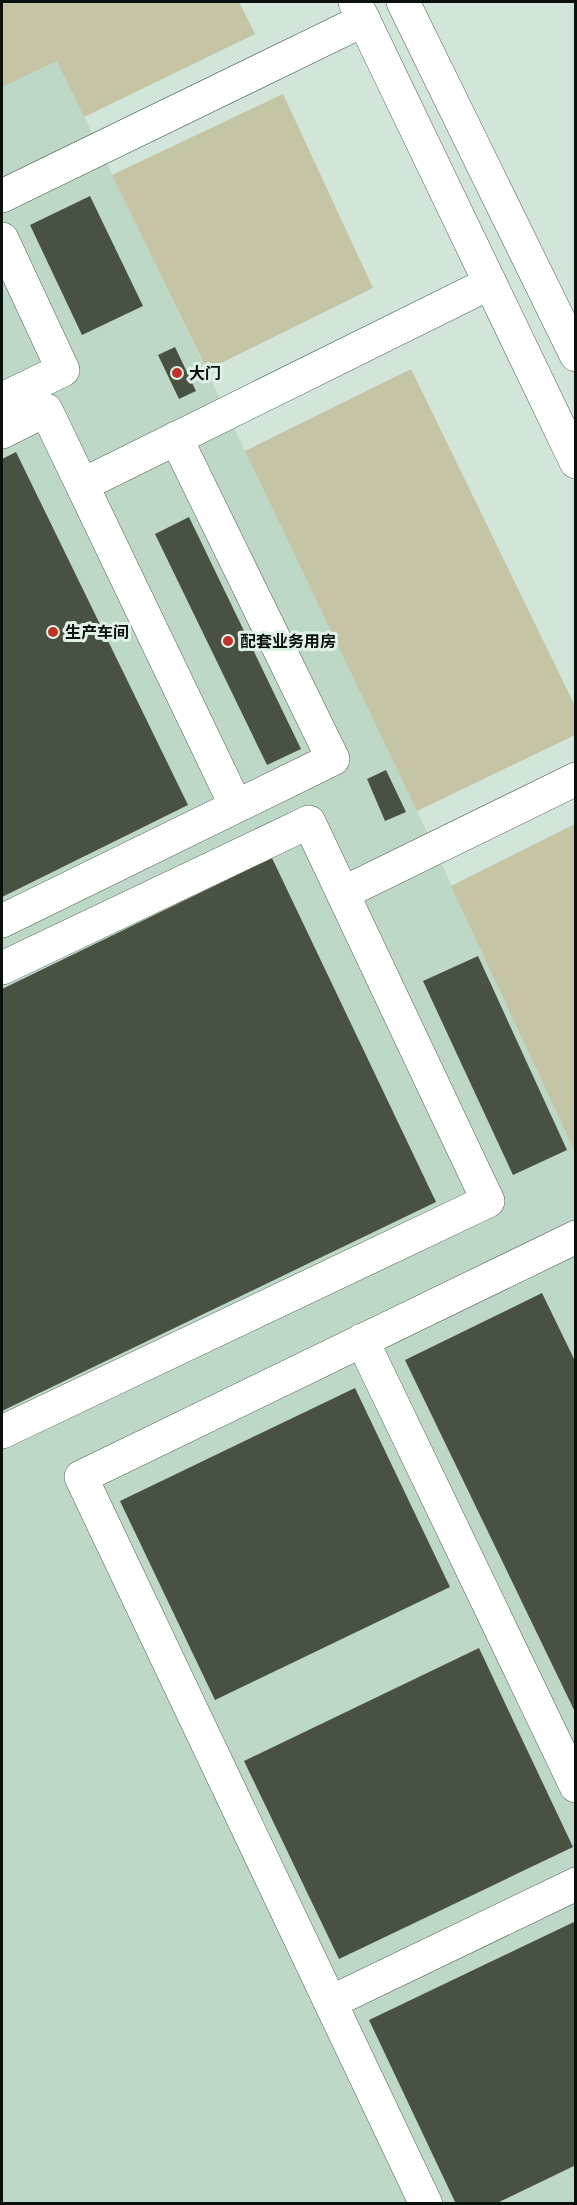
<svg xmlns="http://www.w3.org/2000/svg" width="577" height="2205" font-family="'IBM Plex Sans','Noto Sans SC',sans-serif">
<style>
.built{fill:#bed8c8}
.green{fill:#c5c4a5}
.building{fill:#495142}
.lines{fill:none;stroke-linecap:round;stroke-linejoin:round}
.minor-casing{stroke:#506157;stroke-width:34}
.highway-casing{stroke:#506157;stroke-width:34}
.minor{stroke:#fff;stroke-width:33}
.highway{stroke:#fff;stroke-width:33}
.poi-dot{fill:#c0312b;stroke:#def2e6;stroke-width:2}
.labels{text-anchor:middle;stroke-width:6;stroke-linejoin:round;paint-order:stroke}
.poi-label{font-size:16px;font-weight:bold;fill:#0a110d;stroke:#def2e6;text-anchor:start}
</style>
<rect width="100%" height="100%" fill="#d1e5d9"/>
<path class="built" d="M 57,60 L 387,746 L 575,1152 L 576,2203 L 2,2204 L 2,87 Z"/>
<path class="green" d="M 2,2 L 239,2 L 255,34 L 84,117 L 57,61 L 2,87 Z
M 283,94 L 373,288 L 207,370 L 112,175 Z
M 411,369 L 576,708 L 575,735 L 417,811 L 245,451 Z
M 575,824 L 575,1152 L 451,886 Z"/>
<path class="building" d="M 90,196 L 143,306 L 82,335 L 30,225 Z
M 175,347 L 196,391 L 179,399 L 158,355 Z
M 16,452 L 188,805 L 2,897 L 2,459 Z
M 189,517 L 301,749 L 267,765 L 155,534 Z
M 386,770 L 406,812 L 385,821 L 367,779 Z
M 272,858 L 436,1202 L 2,1411 L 2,989 Z
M 478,956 L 567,1150 L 513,1175 L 423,981 Z
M 542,1293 L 576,1363 L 576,1714 L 405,1360 Z
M 355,1388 L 450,1587 L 215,1700 L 120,1501 Z
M 479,1648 L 573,1847 L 339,1959 L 244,1761 Z
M 576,1921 L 576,2165 L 495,2204 L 456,2204 L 369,2020 Z"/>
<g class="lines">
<g class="minor-casing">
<path id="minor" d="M 2,196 L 364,20
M 2,239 L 63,370 L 2,399
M 2,432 L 46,410 L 236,806
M 82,485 L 490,283
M 343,893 L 576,779
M 2,921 L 333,759 L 176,438
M 2,968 L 309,822 L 488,1201 L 2,1432
M 362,1340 L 576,1786
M 331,2002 L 576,1884
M 426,2204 L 81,1477 L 576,1237"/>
</g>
<g class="highway-casing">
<path id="highway" d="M 355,2 L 576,462
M 403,2 L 576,355"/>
</g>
<use href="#minor" class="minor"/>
<use href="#highway" class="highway"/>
</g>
<g class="poi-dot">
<circle cx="177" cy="373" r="6"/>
<circle cx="53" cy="632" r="6"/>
<circle cx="228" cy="641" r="6"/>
</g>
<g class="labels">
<g class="poi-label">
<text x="189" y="379">大门</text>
<text x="65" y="638">生产车间</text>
<text x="240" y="647">配套业务用房</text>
</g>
</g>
<rect width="577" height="2205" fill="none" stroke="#0a110d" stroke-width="6"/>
</svg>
